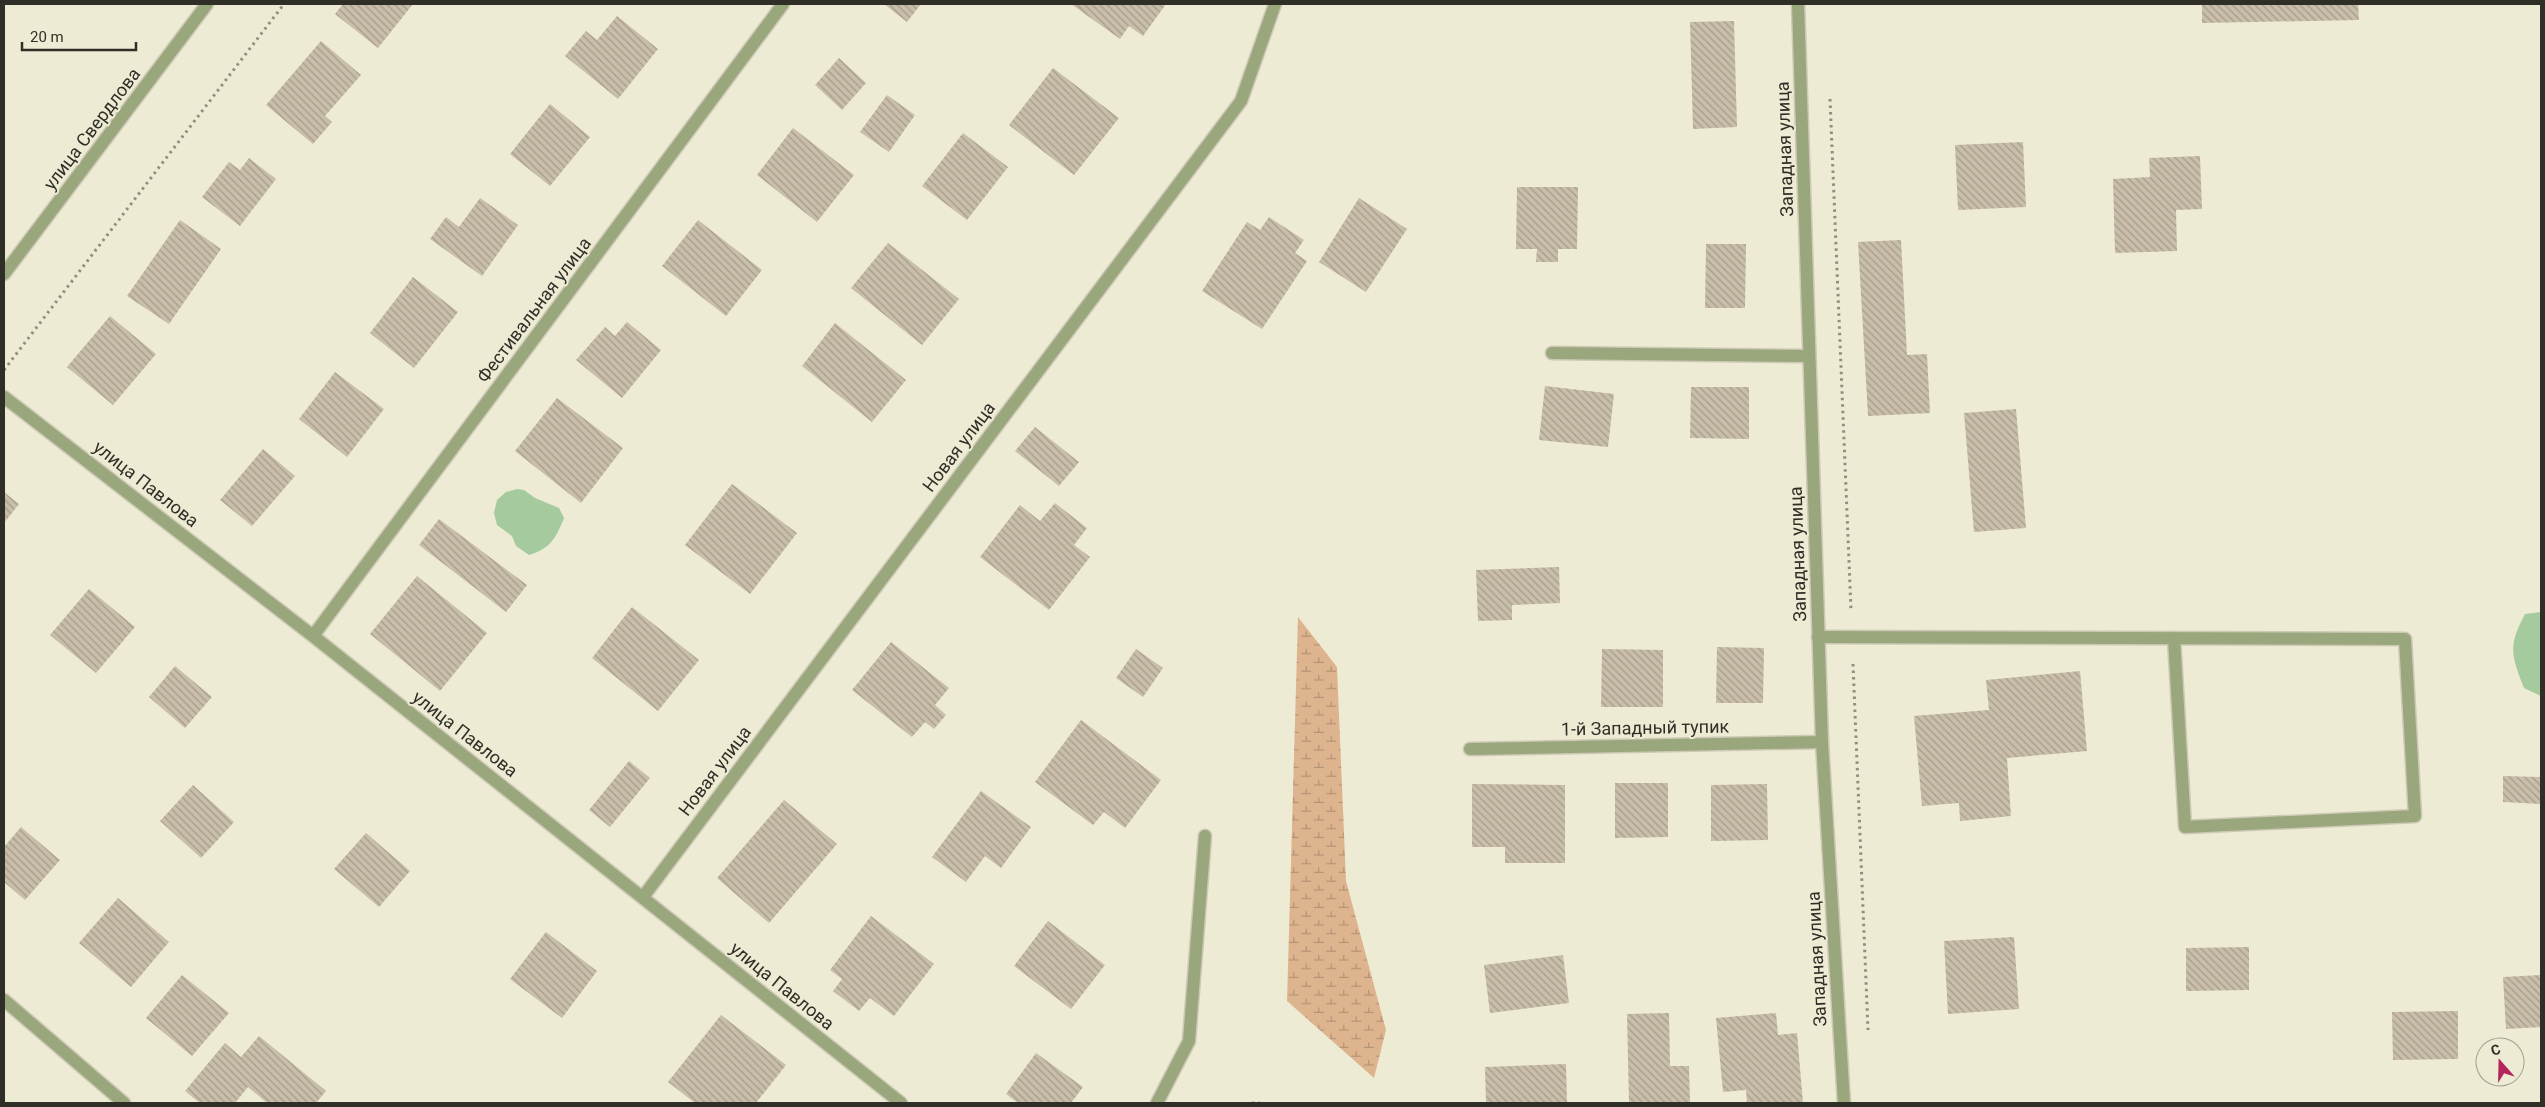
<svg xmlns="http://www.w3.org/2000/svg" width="2545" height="1107" font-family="Roboto,sans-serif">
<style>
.wetland{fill:url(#wetland-marsh)}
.water{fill:#a4ca9d}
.building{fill:url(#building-back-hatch)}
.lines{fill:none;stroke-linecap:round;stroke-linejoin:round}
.service-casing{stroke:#ccc9b5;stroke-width:15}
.minor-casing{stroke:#ccc9b5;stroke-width:15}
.tertiary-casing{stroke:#ccc9b5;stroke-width:15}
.path{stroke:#908e7e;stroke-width:3;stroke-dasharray:2.5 4;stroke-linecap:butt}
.service{stroke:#9aa67c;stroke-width:12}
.minor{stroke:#9aa67c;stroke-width:12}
.tertiary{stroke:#9aa67c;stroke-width:12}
.labels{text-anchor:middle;stroke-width:4;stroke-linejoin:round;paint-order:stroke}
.street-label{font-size:18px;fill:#302f27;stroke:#eeebd4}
</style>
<defs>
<pattern id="wetland-marsh" width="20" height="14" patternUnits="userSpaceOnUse" patternTransform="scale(1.25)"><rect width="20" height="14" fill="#deb48f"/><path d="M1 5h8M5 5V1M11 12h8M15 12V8" fill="none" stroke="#b49375"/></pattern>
<pattern id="building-back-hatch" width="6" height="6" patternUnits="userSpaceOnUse" patternTransform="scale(1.25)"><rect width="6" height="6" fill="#c9bea9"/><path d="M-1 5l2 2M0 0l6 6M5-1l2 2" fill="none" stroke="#a49b8a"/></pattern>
</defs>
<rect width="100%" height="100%" fill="#eeebd4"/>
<path class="wetland" d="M 1298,617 L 1337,667 L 1346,881 L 1386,1030 L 1374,1078 L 1287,1001 Z"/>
<path class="water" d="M 517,489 L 524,490 L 535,498 L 559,508 L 564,518 C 556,538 550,549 529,555 L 516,546 L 512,536 L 497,525 L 494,513 L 497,500 L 506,492 Z
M 2541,612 L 2541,696 L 2524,688 C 2511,655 2508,646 2525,614 Z"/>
<path class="building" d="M 343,4 L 413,4 L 378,48 L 335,14 Z
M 884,4 L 921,4 L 907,22 Z
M 1071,4 L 1166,4 L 1143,36 L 1129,26 L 1120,39 Z
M 2202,4 L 2358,4 L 2359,20 L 2202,23 Z
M 617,16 L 658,49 L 618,99 L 565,56 L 586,31 L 597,40 Z
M 1734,21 L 1737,127 L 1693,129 L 1690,22 Z
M 321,41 L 361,75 L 325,116 L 332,122 L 313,144 L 266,105 Z
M 839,58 L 866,83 L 842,110 L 815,85 Z
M 1053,68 L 1119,118 L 1074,175 L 1009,125 Z
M 887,95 L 915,115 L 889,152 L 860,132 Z
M 550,104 L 590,137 L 550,186 L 510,154 Z
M 793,128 L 854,175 L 817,222 L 757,175 Z
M 963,133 L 1008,167 L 967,220 L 922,186 Z
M 2023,142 L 2026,207 L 1958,210 L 1955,145 Z
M 2200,156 L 2202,209 L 2176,210 L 2177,251 L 2115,253 L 2113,179 L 2150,177 L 2149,158 Z
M 249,158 L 276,179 L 240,226 L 202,197 L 229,162 L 240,170 Z
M 1517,187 L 1578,187 L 1577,249 L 1558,249 L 1558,262 L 1536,262 L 1537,249 L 1516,249 Z
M 480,198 L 518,225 L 482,276 L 430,239 L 446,217 L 459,227 Z
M 1359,198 L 1407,229 L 1366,292 L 1319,262 Z
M 1269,217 L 1304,240 L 1295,253 L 1307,261 L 1262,329 L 1202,291 L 1247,222 L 1260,230 Z
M 180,220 L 221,249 L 169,324 L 127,296 Z
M 698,220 L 762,270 L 726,316 L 662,266 Z
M 1901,240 L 1907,355 L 1927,354 L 1930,413 L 1868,416 L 1858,242 Z
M 888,243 L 959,299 L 922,345 L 851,288 Z
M 1706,244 L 1746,244 L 1745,308 L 1705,308 Z
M 413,277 L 458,312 L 414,368 L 370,333 Z
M 110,316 L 156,354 L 113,405 L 67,367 Z
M 627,322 L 661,350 L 622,398 L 576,360 L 605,327 L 615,336 Z
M 835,323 L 906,380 L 872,422 L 802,366 Z
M 335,372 L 384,409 L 347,457 L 299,419 Z
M 1545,386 L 1614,394 L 1608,447 L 1539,440 Z
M 1691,387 L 1749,387 L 1749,439 L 1690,438 Z
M 557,398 L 623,448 L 581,503 L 515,451 Z
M 2016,409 L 2026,528 L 1974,532 L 1964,413 Z
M 1035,427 L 1079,462 L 1059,486 L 1015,451 Z
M 263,449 L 295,476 L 252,526 L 220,500 Z
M 732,484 L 797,533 L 750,594 L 685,545 Z
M 4,492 L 19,504 L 4,523 Z
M 1055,503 L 1087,528 L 1074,545 L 1090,557 L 1049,610 L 980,557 L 1020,505 L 1040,521 Z
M 439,519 L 527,585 L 506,612 L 419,545 Z
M 1559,567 L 1560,603 L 1512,605 L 1512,620 L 1478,621 L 1476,570 Z
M 417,576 L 487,633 L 440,691 L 370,634 Z
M 89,589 L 135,627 L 96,673 L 50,635 Z
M 632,607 L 699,660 L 658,711 L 592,658 Z
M 891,642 L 949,688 L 935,705 L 946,715 L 934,729 L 925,722 L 912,737 L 852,690 Z
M 1717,647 L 1764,648 L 1763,703 L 1716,703 Z
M 1136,649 L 1163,668 L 1143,697 L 1116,678 Z
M 1602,649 L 1663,650 L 1663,707 L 1601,707 Z
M 175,666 L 212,697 L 185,728 L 149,697 Z
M 2080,671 L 2087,751 L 2007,758 L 2011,816 L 1960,821 L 1959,803 L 1922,806 L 1914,716 L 1989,710 L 1986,680 Z
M 1081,720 L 1161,780 L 1125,828 L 1104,812 L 1093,825 L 1035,782 Z
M 629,761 L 650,778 L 610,827 L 589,810 Z
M 2503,776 L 2541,777 L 2541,804 L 2503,802 Z
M 1615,783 L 1668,783 L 1668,837 L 1615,838 Z
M 1472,784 L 1565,785 L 1565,863 L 1505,863 L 1505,847 L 1472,847 Z
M 1767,784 L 1768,840 L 1711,841 L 1711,785 Z
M 193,785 L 234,822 L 201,858 L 160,821 Z
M 981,791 L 1031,827 L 1001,868 L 985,856 L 966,882 L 932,857 Z
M 784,800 L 837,844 L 769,923 L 717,878 Z
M 21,827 L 60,860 L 25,900 L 4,882 L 4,847 Z
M 366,833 L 410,871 L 379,907 L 334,869 Z
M 118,898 L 169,942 L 131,987 L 79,943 Z
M 871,916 L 934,964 L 894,1016 L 870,998 L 859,1011 L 833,991 L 842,979 L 830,970 Z
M 1048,921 L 1105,965 L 1071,1009 L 1014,966 Z
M 546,932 L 597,971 L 562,1018 L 510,979 Z
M 2014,937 L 2019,1009 L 1948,1014 L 1944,941 Z
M 2249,947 L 2249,990 L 2186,991 L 2186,948 Z
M 1563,955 L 1569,1003 L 1490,1013 L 1484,965 Z
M 182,975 L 229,1013 L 192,1056 L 146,1018 Z
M 2541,975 L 2541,1027 L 2506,1029 L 2503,977 Z
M 2458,1011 L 2458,1059 L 2393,1060 L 2392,1012 Z
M 1669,1013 L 1670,1066 L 1689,1066 L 1690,1103 L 1629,1103 L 1627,1014 Z
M 1776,1013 L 1778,1035 L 1797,1033 L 1803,1103 L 1747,1103 L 1746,1090 L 1723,1092 L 1716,1018 Z
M 721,1015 L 786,1065 L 756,1103 L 695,1103 L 668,1082 Z
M 259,1036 L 326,1091 L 316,1103 L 267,1103 L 248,1087 L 235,1103 L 200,1103 L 185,1091 L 225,1043 L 241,1057 Z
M 1036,1053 L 1083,1087 L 1071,1103 L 1018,1103 L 1006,1094 Z
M 1566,1064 L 1567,1103 L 1486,1103 L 1485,1067 Z"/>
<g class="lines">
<g class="service-casing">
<path id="service" d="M 1552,353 L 1809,356
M 1818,637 L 2405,639 L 2415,816 L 2185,827 L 2174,638
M 1470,749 L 1822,742
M 1157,1103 L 1189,1041 L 1205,836"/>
</g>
<g class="minor-casing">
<path id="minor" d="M 4,397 L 313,636 L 901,1103
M 313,636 L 783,4
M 643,897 L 1241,101 L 1275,4
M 4,1000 L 124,1103"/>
</g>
<g class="tertiary-casing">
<path id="tertiary" d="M 1798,4 L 1822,742 L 1844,1103
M 4,274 L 207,4"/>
</g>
<path class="path" d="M 1830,99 L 1851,610
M 4,370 L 284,4
M 1853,664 L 1868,1030
M 1252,1103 L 1260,1103"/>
<use href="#service" class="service"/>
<use href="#minor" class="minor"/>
<use href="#tertiary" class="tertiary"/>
</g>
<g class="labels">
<g class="street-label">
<text transform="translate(92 129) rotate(-53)" y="6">улица Свердлова</text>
<text transform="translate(1785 149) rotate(-92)" y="6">Западная улица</text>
<text transform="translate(534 310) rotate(-53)" y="6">Фестивальная улица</text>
<text transform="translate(959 447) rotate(-53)" y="6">Новая улица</text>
<text transform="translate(146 484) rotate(38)" y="6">улица Павлова</text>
<text transform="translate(1798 554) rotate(-92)" y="6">Западная улица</text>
<text transform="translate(1645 728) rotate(-1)" y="6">1-й Западный тупик</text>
<text transform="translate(465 734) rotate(38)" y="6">улица Павлова</text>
<text transform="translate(715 771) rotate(-53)" y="6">Новая улица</text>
<text transform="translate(1817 959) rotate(-93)" y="6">Западная улица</text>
<text transform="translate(782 986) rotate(39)" y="6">улица Павлова</text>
</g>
</g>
<rect width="2545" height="1107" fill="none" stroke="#302f27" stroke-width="10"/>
<g transform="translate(2500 1062) rotate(340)"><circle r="24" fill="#eeebd4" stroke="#a2a08f"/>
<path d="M0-4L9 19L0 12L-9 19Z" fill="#b3255b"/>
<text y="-8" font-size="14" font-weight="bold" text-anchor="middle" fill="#302f27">С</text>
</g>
<path d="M22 42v8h114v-8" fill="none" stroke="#302f27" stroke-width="2.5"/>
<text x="30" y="42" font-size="15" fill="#302f27" stroke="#eeebd4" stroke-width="4" paint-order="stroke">20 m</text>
</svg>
